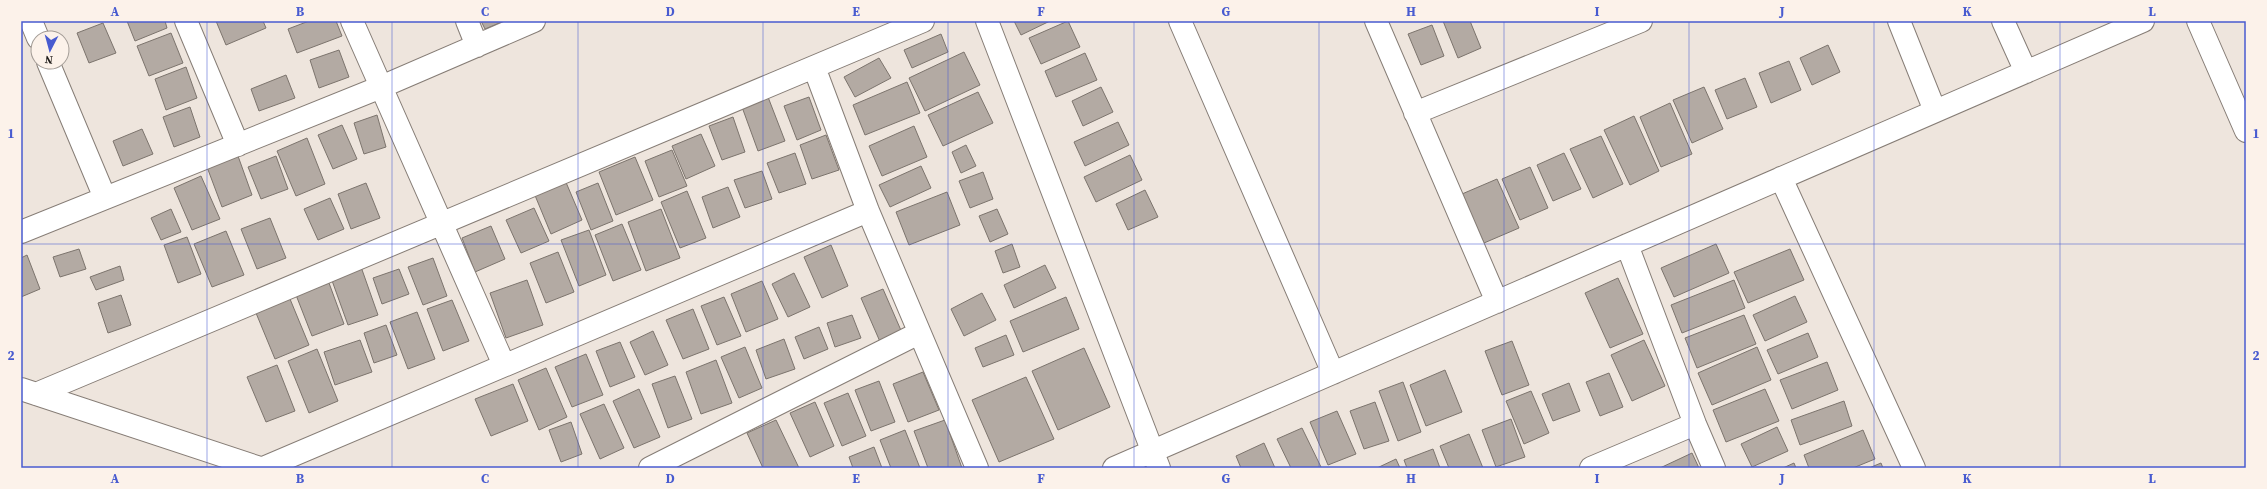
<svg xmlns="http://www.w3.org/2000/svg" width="2267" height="489" font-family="'Source Serif 4',serif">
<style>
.building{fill:#b3aaa3;stroke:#7c746d}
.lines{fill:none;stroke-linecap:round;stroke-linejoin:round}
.minor-casing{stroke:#867d76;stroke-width:24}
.minor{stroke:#fff;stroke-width:22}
.grid{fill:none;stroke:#485bd0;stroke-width:1;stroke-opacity:0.55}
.neatline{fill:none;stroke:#485bd0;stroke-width:1.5}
.grid-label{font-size:13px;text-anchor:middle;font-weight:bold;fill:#485bd0}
</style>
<rect width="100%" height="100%" fill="#eee5dd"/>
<path class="building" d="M 127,21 L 165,21 L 167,28 L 135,41 Z
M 216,21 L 263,21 L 266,28 L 226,45 Z
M 309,21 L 336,21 L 342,36 L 297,53 L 288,29 Z
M 481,21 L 504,21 L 485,29 Z
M 1014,21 L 1050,21 L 1021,35 Z
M 1068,21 L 1080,47 L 1041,64 L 1029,38 Z
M 1443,21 L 1470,21 L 1481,48 L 1458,58 Z
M 103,23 L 116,53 L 89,63 L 77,33 Z
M 1432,25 L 1444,56 L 1421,65 L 1408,34 Z
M 171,33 L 183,63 L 149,76 L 137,46 Z
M 941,34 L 948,52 L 912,68 L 904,50 Z
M 1828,45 L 1840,72 L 1812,85 L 1800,58 Z
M 339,50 L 349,77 L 319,88 L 310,60 Z
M 964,52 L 980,85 L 925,111 L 909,78 Z
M 1085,53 L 1097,80 L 1056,97 L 1045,71 Z
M 879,58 L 891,78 L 855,97 L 844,77 Z
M 1789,61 L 1801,90 L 1771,103 L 1759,73 Z
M 186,67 L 197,98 L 166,110 L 155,79 Z
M 286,75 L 295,98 L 259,111 L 251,89 Z
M 1745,78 L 1757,107 L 1727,119 L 1715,90 Z
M 907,82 L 920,113 L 865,135 L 853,105 Z
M 1101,87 L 1113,112 L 1083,126 L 1072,101 Z
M 1704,87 L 1723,129 L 1692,143 L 1673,100 Z
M 978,92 L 993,123 L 943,146 L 928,115 Z
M 768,97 L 785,141 L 758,151 L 742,107 Z
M 809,97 L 821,130 L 797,140 L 784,106 Z
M 1670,103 L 1692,154 L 1661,167 L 1640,117 Z
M 190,107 L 200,137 L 174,147 L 163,117 Z
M 377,115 L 386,147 L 364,154 L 354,123 Z
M 1634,116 L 1659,171 L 1630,185 L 1604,130 Z
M 733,117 L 745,152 L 722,160 L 709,126 Z
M 1118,122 L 1129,145 L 1085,166 L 1074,142 Z
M 342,125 L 357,159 L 333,169 L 318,135 Z
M 914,126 L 927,157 L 882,176 L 869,146 Z
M 142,129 L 153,154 L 123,166 L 113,141 Z
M 701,134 L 715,166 L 686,179 L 672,146 Z
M 826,135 L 839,170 L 812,179 L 800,145 Z
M 1601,136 L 1623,184 L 1593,198 L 1570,149 Z
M 307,138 L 325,184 L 296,196 L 277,151 Z
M 966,145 L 976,166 L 961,173 L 952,152 Z
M 672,150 L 687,186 L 659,197 L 645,161 Z
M 795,153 L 806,184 L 779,193 L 767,163 Z
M 1564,153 L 1581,189 L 1553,201 L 1537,165 Z
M 1130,155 L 1142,180 L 1096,202 L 1084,177 Z
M 238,156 L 252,195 L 222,207 L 207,167 Z
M 276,156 L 288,189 L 261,199 L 248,167 Z
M 635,157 L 653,200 L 616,215 L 599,172 Z
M 921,166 L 931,188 L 890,207 L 879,185 Z
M 1530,167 L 1548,208 L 1520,220 L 1502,179 Z
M 762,171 L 772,199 L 745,208 L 734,180 Z
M 983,172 L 993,199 L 970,208 L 959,181 Z
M 201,176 L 220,219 L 192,230 L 174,188 Z
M 1497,179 L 1519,228 L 1484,243 L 1462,194 Z
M 565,180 L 582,220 L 551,234 L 534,193 Z
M 366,183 L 380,218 L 351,229 L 338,194 Z
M 598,183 L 613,221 L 591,230 L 576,192 Z
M 728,187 L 740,217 L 713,228 L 702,197 Z
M 1145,190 L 1158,217 L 1128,230 L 1116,204 Z
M 687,191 L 706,238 L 680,248 L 661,202 Z
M 947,192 L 960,225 L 909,245 L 896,212 Z
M 330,198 L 344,229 L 318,240 L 304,209 Z
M 534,208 L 549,241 L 521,253 L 506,220 Z
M 171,209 L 181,232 L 161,240 L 151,218 Z
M 661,209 L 680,258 L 646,271 L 628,222 Z
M 997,209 L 1008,234 L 990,242 L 979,216 Z
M 270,218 L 286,258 L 257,269 L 241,229 Z
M 622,224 L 641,270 L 613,281 L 595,235 Z
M 491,226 L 505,259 L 475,272 L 462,238 Z
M 589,230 L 606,275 L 579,286 L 561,240 Z
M 226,231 L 244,275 L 212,287 L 194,244 Z
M 187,237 L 201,274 L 178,283 L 164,245 Z
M 1012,244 L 1020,267 L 1003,273 L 995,251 Z
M 1716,244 L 1729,273 L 1674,297 L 1661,268 Z
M 831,245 L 848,286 L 822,298 L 804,257 Z
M 79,249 L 86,269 L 60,277 L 53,257 Z
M 1790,249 L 1804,280 L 1748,303 L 1734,272 Z
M 558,252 L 574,292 L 546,303 L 530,263 Z
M 27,255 L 40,289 L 21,297 L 21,258 Z
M 433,258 L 447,296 L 423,305 L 408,267 Z
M 360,264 L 378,315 L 348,325 L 330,275 Z
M 1045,265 L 1056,288 L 1014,308 L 1004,285 Z
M 120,266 L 124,280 L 96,290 L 90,277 Z
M 399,269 L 409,294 L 382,304 L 373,278 Z
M 794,273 L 810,307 L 788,317 L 772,284 Z
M 1618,278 L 1643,334 L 1610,348 L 1585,293 Z
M 527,280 L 543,325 L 506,338 L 490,293 Z
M 1734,280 L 1745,308 L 1682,333 L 1671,305 Z
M 762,281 L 778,319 L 746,332 L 731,294 Z
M 329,283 L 344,324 L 312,336 L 296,295 Z
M 883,289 L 903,335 L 881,344 L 861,298 Z
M 982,293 L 996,320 L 964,336 L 951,309 Z
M 121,295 L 131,325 L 108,333 L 98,303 Z
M 1795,296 L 1807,322 L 1765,341 L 1753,315 Z
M 724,297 L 741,336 L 717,345 L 701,306 Z
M 1066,297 L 1079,329 L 1023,352 L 1010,321 Z
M 290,299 L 309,345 L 275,359 L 256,313 Z
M 452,300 L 469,341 L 443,351 L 427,309 Z
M 693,309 L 709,349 L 683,359 L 666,320 Z
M 417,312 L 435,359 L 408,369 L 390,322 Z
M 852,315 L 861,338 L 835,347 L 827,323 Z
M 1744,315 L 1756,344 L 1697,368 L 1685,338 Z
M 386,325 L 397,355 L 374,363 L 364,333 Z
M 819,327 L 828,349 L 804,359 L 795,337 Z
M 653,331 L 668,365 L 645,375 L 630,342 Z
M 1808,333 L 1818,357 L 1778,374 L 1767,350 Z
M 1006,335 L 1014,355 L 983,367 L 975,348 Z
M 784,339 L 795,369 L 766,379 L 756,350 Z
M 360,340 L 372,372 L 335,385 L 324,352 Z
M 1644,340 L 1665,386 L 1632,401 L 1611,355 Z
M 1512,341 L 1529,385 L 1502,395 L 1485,351 Z
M 620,342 L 635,377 L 610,387 L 596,351 Z
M 745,347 L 762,388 L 739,398 L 721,357 Z
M 1757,347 L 1771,380 L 1712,405 L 1698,373 Z
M 1084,348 L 1110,407 L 1058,430 L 1032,371 Z
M 317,349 L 338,401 L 309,413 L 288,361 Z
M 586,354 L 603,395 L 572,407 L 555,367 Z
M 716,360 L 732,403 L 701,414 L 686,372 Z
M 1827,362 L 1838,390 L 1792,409 L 1780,380 Z
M 277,365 L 295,411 L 266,422 L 247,377 Z
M 546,368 L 567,417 L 539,430 L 518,380 Z
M 1445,370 L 1462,412 L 1426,426 L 1410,385 Z
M 923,372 L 939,410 L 908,422 L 893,384 Z
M 1609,373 L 1623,407 L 1600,416 L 1586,382 Z
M 675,376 L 692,419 L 668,428 L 652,384 Z
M 1026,377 L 1054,439 L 999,462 L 972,400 Z
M 879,381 L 895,422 L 871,431 L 855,390 Z
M 1403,382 L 1421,432 L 1398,441 L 1379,391 Z
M 1569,383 L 1580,411 L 1553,421 L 1542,394 Z
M 513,384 L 528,421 L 491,436 L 475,399 Z
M 639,389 L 660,437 L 634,448 L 613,401 Z
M 1765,389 L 1779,421 L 1726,442 L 1713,410 Z
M 1531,391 L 1549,433 L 1524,444 L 1506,401 Z
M 848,393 L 866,436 L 842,446 L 824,403 Z
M 1844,401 L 1852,426 L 1800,445 L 1791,420 Z
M 815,402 L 834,446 L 810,457 L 790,413 Z
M 1375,402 L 1389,441 L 1364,449 L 1350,411 Z
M 604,404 L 624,448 L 600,459 L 580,414 Z
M 1337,411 L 1356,454 L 1328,465 L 1310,422 Z
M 1511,419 L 1525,457 L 1496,467 L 1482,430 Z
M 776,420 L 799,468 L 763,468 L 747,433 Z
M 945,420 L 962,468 L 928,468 L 914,431 Z
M 571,422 L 582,454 L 561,462 L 549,430 Z
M 1777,427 L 1788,451 L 1752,467 L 1741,444 Z
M 1302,428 L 1321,467 L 1320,468 L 1291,468 L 1277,439 Z
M 905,430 L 920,468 L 891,468 L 880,440 Z
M 1863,430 L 1875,459 L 1853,468 L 1809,468 L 1804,455 Z
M 1469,434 L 1483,468 L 1449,468 L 1440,446 Z
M 1264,443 L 1275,468 L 1241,468 L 1236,456 Z
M 874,447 L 882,468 L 853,468 L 849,457 Z
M 1433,449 L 1440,468 L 1407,468 L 1404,460 Z
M 1692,453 L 1699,468 L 1660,468 Z
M 1396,459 L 1400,468 L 1377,468 Z
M 1794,463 L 1796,468 L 1783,468 Z
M 1881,463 L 1883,468 L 1869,468 Z"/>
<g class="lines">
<g class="minor-casing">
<path id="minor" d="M 31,21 L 38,38
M 186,21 L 238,145
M 352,21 L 504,365
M 467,21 L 477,46
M 987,21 L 1159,468
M 1180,21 L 1333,373
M 1376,21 L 1497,302
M 1899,21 L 1935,111
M 2003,21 L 2026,72
M 2198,21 L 2246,131
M 48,62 L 105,198
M 814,67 L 868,211 L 977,468
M 1415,113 L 1641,21
M 1781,178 L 1914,468
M 21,232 L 381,87 L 534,21
M 1627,245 L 1695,424 L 1714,468
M 21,389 L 260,468
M 36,394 L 923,21
M 263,468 L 868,211
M 650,468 L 919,333
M 1114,468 L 2143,21
M 1591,468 L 1695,424"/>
</g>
<use href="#minor" class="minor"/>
</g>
<path class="grid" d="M 207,21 L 207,468M 392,21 L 392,468M 578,21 L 578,468M 763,21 L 763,468M 948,21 L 948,468M 1134,21 L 1134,468M 1319,21 L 1319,468M 1504,21 L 1504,468M 1689,21 L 1689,468M 1874,21 L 1874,468M 2060,21 L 2060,468M 21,244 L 2246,244"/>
<rect width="2267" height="489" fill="none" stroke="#fcf2ea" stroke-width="44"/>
<g transform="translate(50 50) rotate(186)"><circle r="19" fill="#fcf2ea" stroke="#a39c96"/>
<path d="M0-3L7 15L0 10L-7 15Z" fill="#485bd0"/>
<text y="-6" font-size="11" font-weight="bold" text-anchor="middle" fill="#1e1b18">N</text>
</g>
<rect x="22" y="22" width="2223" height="445" class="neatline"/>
<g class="grid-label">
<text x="115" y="16">A</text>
<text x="300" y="16">B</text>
<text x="485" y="16">C</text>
<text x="670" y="16">D</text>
<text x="856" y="16">E</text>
<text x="1041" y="16">F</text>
<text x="1226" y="16">G</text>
<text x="1411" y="16">H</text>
<text x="1597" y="16">I</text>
<text x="1782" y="16">J</text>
<text x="1967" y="16">K</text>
<text x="2152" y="16">L</text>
<text x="11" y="138">1</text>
<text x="2256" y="138">1</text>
<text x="11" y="360">2</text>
<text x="2256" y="360">2</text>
<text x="115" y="483">A</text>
<text x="300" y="483">B</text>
<text x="485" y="483">C</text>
<text x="670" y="483">D</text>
<text x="856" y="483">E</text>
<text x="1041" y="483">F</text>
<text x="1226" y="483">G</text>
<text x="1411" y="483">H</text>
<text x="1597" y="483">I</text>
<text x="1782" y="483">J</text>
<text x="1967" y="483">K</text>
<text x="2152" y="483">L</text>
</g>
</svg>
